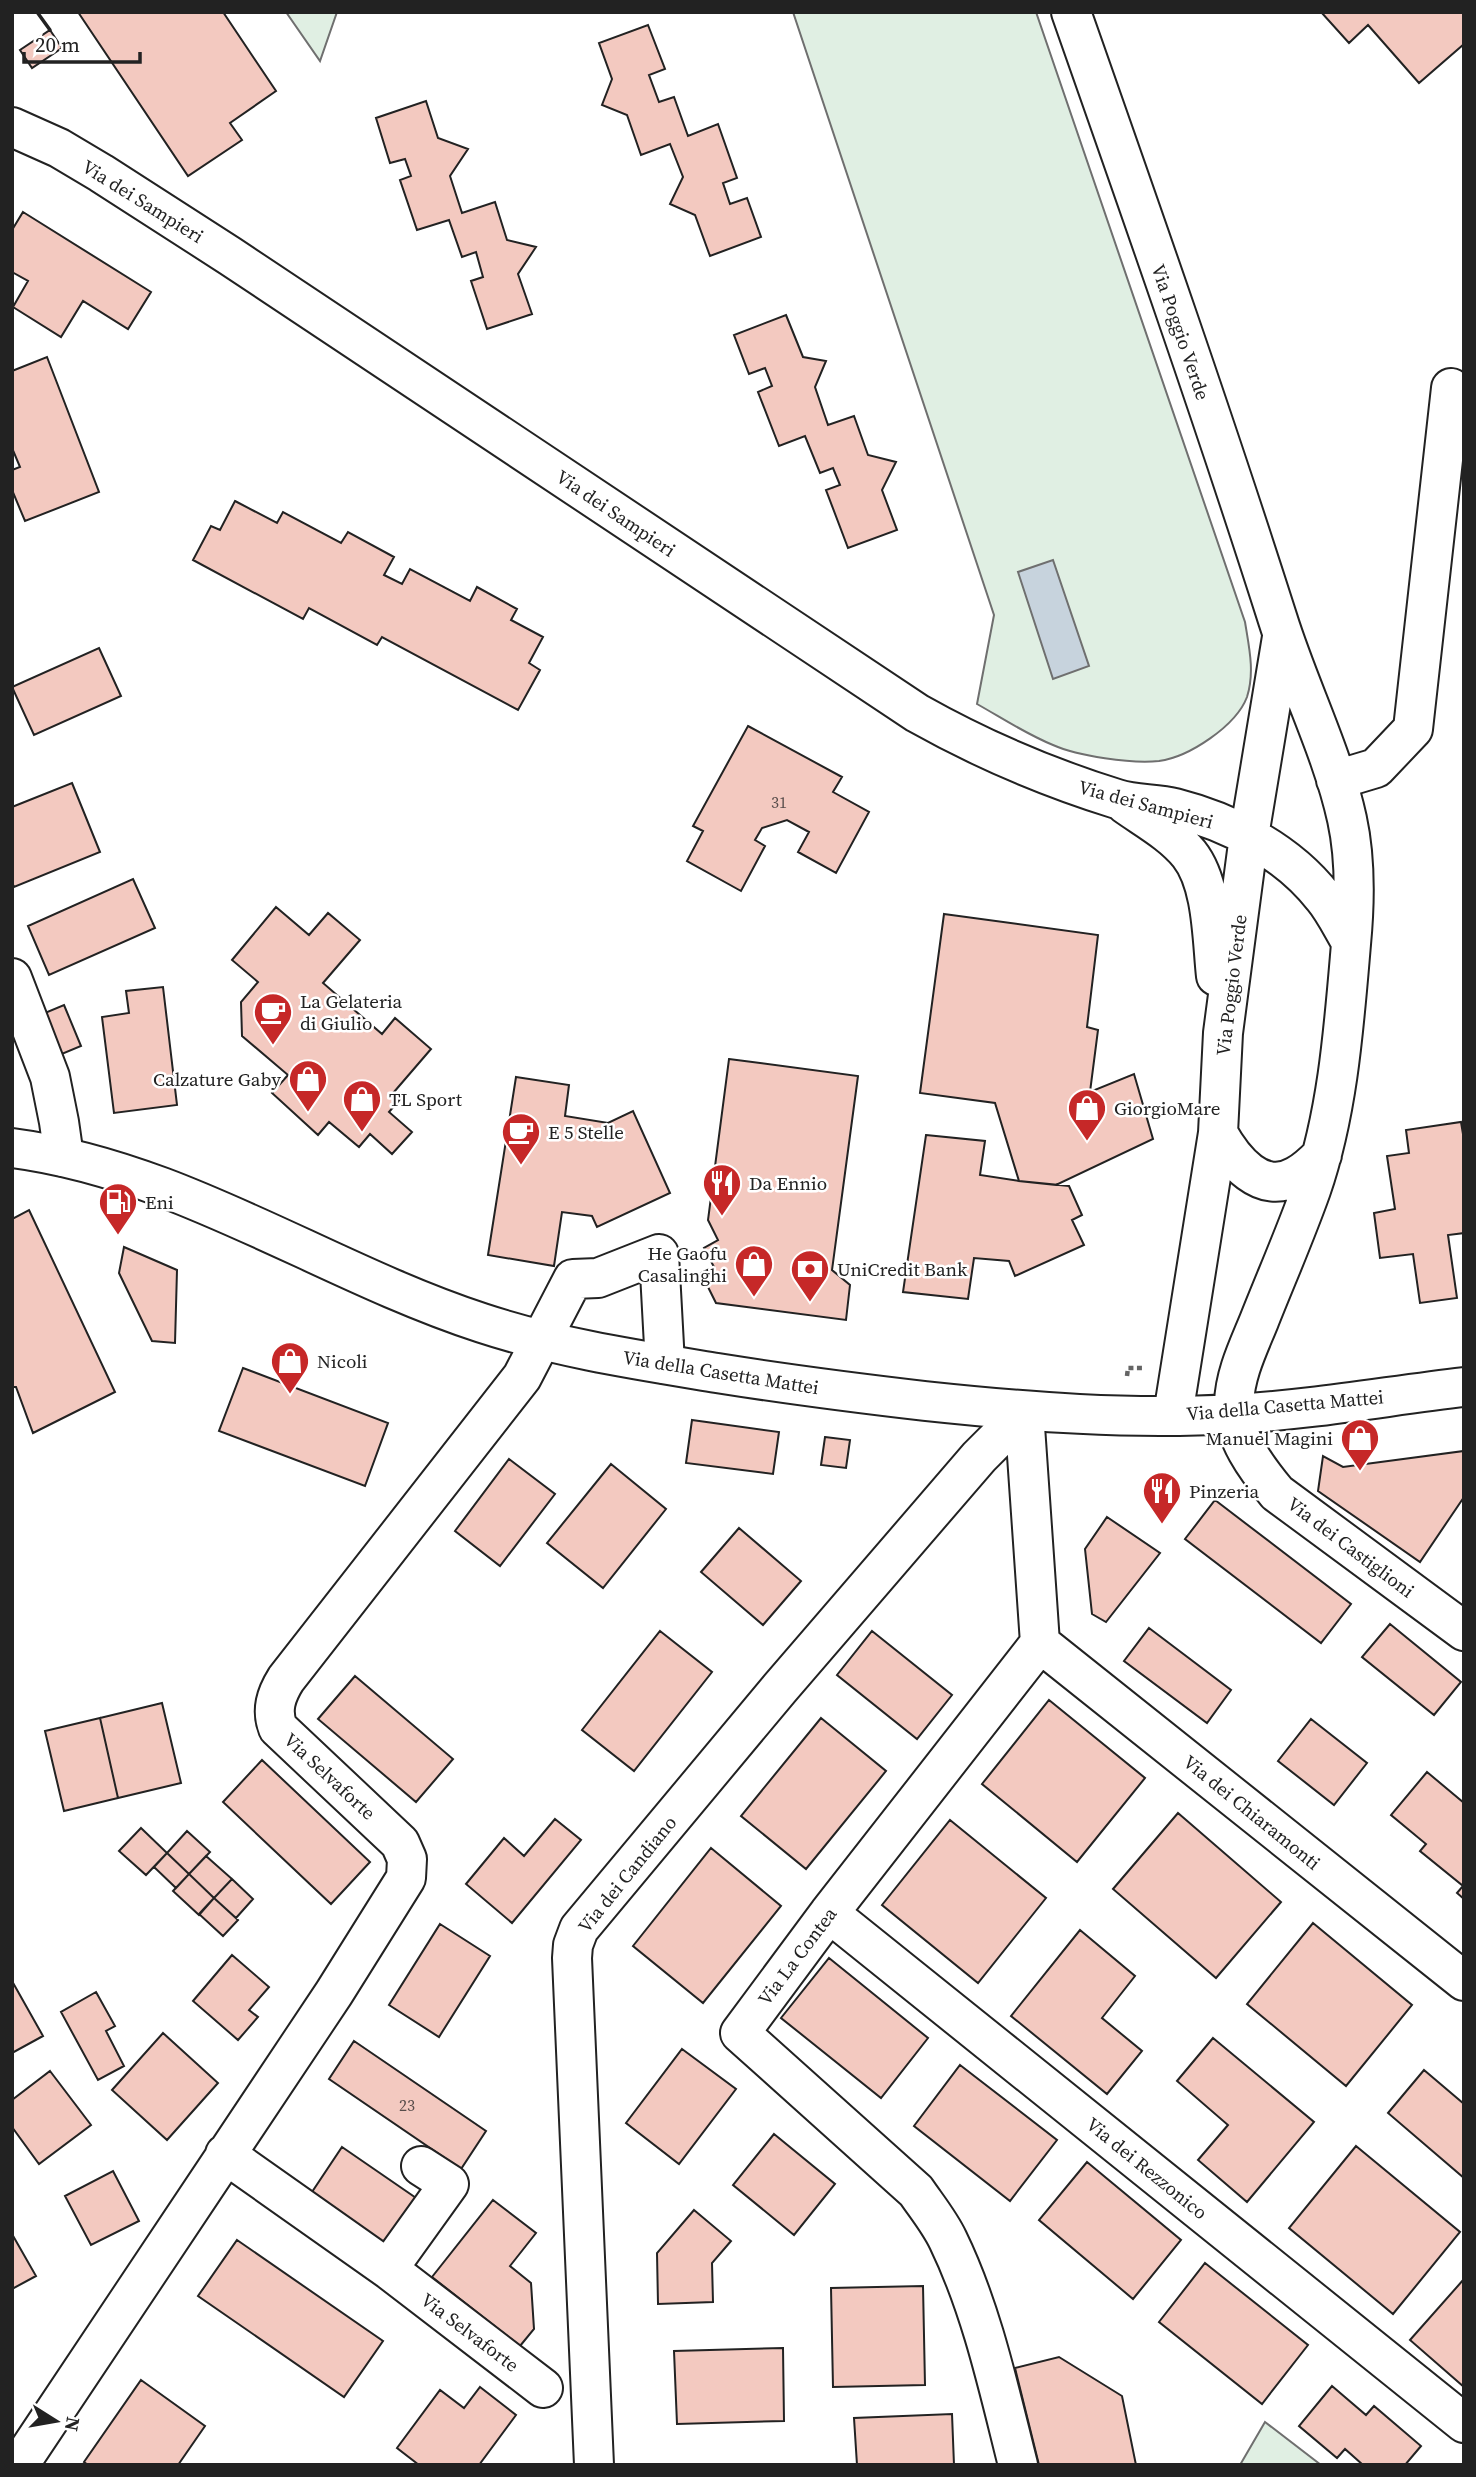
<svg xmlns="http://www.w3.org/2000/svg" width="1476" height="2477" font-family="'Source Serif 4',serif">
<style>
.green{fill:#e0efe3;stroke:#6f6f6f;stroke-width:2}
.water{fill:#c7d3dd;stroke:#6f6f6f;stroke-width:2}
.building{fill:#f3c9c0;stroke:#222;stroke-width:2}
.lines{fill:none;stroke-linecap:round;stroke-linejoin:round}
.minor-casing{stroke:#222;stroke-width:42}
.major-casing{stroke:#222;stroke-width:42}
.path{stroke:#646464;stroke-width:4.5;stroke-dasharray:5 3.5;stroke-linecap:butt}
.minor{stroke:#fff;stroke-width:38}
.major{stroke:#fff;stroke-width:38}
.wall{stroke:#222;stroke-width:3.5}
.labels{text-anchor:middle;stroke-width:5;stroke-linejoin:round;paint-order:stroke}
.number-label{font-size:16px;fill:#564c4a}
.street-label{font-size:19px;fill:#222;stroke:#fff}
.poi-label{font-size:19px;fill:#222;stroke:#fff;text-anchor:start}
</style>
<rect width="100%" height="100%" fill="#fff"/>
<path class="green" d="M 286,12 L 337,12 L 320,61 Z
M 793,12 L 1036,12 L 1245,622 C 1249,647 1255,672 1247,697 C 1236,726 1189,757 1159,761 C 1131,764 1078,756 1053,745 C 1026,734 1002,718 977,704 L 994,615 Z
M 1265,2422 L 1321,2465 L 1240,2465 Z"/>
<path class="water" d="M 1053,560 L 1089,666 L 1053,679 L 1018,572 Z"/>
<path class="building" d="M 78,12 L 223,12 L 276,91 L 230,123 L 242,140 L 188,176 Z
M 1321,12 L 1464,12 L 1464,44 L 1419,83 L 1368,25 L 1349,43 Z
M 648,25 L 665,69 L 649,75 L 659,102 L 674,97 L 688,136 L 718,124 L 737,178 L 723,183 L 730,204 L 747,198 L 761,237 L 710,256 L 695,215 L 670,204 L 683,177 L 670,144 L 641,155 L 627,115 L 602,105 L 612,79 L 599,43 Z
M 50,30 L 62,48 L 32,68 L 20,50 Z
M 426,101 L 438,138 L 468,149 L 450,176 L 462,213 L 495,202 L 507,240 L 536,247 L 518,274 L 532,314 L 487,329 L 471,281 L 483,277 L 476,252 L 462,257 L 449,220 L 417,230 L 400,180 L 411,176 L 405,159 L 390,163 L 376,118 Z
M 23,212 L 151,292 L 128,329 L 83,301 L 61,337 L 13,307 L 28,281 L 12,272 L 12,230 Z
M 786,315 L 803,357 L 826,361 L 815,387 L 828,425 L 854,416 L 868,455 L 896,462 L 882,490 L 897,530 L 848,548 L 826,490 L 840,485 L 833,468 L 820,473 L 805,436 L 779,446 L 758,392 L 772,386 L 765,368 L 749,374 L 734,335 Z
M 47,357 L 99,492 L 25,521 L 12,490 L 12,470 L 20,467 L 12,448 L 12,371 Z
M 235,501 L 277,523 L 283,512 L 341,543 L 348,532 L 394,557 L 384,575 L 402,584 L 410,569 L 470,601 L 477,587 L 517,609 L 511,620 L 543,637 L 529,663 L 540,670 L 518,710 L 382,637 L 377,645 L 309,608 L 303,619 L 193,560 L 211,526 L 220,530 Z
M 99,648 L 121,696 L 34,735 L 12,687 Z
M 748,726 L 842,777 L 833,792 L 869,812 L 836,873 L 798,852 L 809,832 L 787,820 L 762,828 L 755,840 L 765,846 L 741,891 L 687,861 L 703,831 L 693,826 Z
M 72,783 L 100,852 L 14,887 L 12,882 L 12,807 Z
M 133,879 L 155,928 L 49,975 L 28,926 Z
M 276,907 L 309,935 L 328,913 L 360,940 L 323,983 L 382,1034 L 395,1018 L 431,1049 L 394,1092 L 401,1098 L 389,1112 L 412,1132 L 392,1154 L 370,1134 L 359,1147 L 329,1122 L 318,1135 L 272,1093 L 288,1075 L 242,1036 L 241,1002 L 258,982 L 232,960 Z
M 944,914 L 1098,935 L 1087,1027 L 1098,1030 L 1090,1092 L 1134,1074 L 1153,1139 L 1056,1185 L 1019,1181 L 995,1103 L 920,1093 Z
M 163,987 L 177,1105 L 114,1113 L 102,1017 L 129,1013 L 126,991 Z
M 64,1005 L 81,1046 L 57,1056 L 40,1015 Z
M 729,1059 L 858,1076 L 832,1270 L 850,1285 L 846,1320 L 716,1303 L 701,1273 L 714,1267 L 704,1248 L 718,1240 L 708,1220 Z
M 516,1077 L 569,1085 L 565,1116 L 608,1123 L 633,1111 L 670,1193 L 597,1227 L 592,1216 L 562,1212 L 554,1266 L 488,1255 Z
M 1461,1122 L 1464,1140 L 1464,1233 L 1448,1235 L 1457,1298 L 1420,1303 L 1413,1254 L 1380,1258 L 1374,1213 L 1395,1209 L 1387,1156 L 1409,1153 L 1406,1130 Z
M 926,1135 L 985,1141 L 980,1175 L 1019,1181 L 1069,1186 L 1082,1215 L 1072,1220 L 1084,1245 L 1015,1276 L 1009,1261 L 974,1258 L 968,1299 L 903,1292 Z
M 29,1210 L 115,1392 L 33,1433 L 16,1387 L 12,1387 L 12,1219 Z
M 124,1247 L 177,1270 L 175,1343 L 152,1341 L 119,1273 Z
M 243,1368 L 388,1423 L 365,1486 L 219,1431 Z
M 692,1420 L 779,1432 L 773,1474 L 686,1463 Z
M 825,1437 L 850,1440 L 846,1468 L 821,1465 Z
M 1464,1451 L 1464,1497 L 1420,1562 L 1318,1491 L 1323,1456 L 1343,1467 Z
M 509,1459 L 555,1494 L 500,1566 L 455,1531 Z
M 611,1464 L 666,1509 L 603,1588 L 547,1543 Z
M 1215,1500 L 1351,1604 L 1321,1643 L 1185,1539 Z
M 1107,1517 L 1160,1553 L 1106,1622 L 1092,1614 L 1085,1549 Z
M 739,1528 L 801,1581 L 763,1625 L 701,1572 Z
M 1390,1624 L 1461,1682 L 1434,1715 L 1362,1657 Z
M 1149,1628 L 1231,1690 L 1207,1723 L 1124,1661 Z
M 660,1631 L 712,1672 L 634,1771 L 582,1730 Z
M 872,1631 L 952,1695 L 917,1739 L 837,1675 Z
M 355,1676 L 453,1759 L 416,1802 L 318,1719 Z
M 1049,1700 L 1145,1778 L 1077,1862 L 982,1784 Z
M 162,1703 L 181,1783 L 118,1798 L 100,1718 Z
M 100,1718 L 118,1798 L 64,1811 L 45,1731 Z
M 821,1718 L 886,1771 L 806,1869 L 741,1816 Z
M 1311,1719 L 1367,1763 L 1334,1805 L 1278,1761 Z
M 262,1760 L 370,1862 L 331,1904 L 223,1802 Z
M 1427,1772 L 1464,1803 L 1464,1899 L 1457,1893 L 1463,1886 L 1420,1851 L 1426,1844 L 1391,1815 Z
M 1178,1813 L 1281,1902 L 1216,1978 L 1113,1889 Z
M 555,1819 L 581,1840 L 512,1923 L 466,1884 L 504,1838 L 524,1856 Z
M 950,1820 L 1046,1898 L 978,1983 L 882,1905 Z
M 141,1828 L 167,1853 L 146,1875 L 119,1851 Z
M 187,1831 L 210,1852 L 189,1874 L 167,1853 Z
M 711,1848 L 781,1906 L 703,2003 L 633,1946 Z
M 167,1853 L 189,1874 L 176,1888 L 154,1867 Z
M 206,1856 L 232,1879 L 214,1898 L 189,1874 Z
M 189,1874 L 214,1898 L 199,1915 L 173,1891 Z
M 232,1879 L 253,1899 L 236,1918 L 214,1898 Z
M 214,1898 L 238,1920 L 223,1936 L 199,1914 Z
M 1313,1923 L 1412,2005 L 1346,2086 L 1247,2004 Z
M 440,1924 L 490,1956 L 439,2037 L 389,2005 Z
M 1080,1930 L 1135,1976 L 1102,2018 L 1142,2051 L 1107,2094 L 1011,2016 Z
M 232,1955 L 269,1987 L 249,2010 L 258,2017 L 238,2040 L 193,2001 Z
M 829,1958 L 928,2038 L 881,2098 L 781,2018 Z
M 12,1981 L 43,2036 L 12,2053 Z
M 96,1992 L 115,2026 L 106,2031 L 124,2066 L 98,2080 L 61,2012 Z
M 163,2033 L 218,2083 L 167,2140 L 112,2090 Z
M 1213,2038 L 1314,2122 L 1247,2202 L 1198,2160 L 1228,2125 L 1177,2081 Z
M 354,2041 L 486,2131 L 461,2169 L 329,2079 Z
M 682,2049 L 736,2089 L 679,2164 L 626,2123 Z
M 960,2065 L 1057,2140 L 1010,2201 L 914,2126 Z
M 1424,2070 L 1464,2104 L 1464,2178 L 1388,2113 Z
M 50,2071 L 91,2125 L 39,2164 L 12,2127 L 12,2100 Z
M 774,2134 L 835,2184 L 794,2235 L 733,2185 Z
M 1356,2146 L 1460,2232 L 1393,2314 L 1289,2228 Z
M 342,2147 L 419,2200 L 387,2248 L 310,2195 Z
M 1087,2162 L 1181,2240 L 1133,2299 L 1039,2220 Z
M 113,2171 L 139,2221 L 91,2245 L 65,2196 Z
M 493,2200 L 536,2233 L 510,2266 L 531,2283 L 534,2329 L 520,2346 L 432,2277 Z
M 694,2210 L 731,2241 L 712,2263 L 713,2302 L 658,2304 L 657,2253 Z
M 12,2234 L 36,2276 L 12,2289 Z
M 237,2240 L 383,2341 L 344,2397 L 198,2296 Z
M 1205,2263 L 1308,2345 L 1262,2404 L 1159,2322 Z
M 1464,2279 L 1464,2387 L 1410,2340 Z
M 923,2286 L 925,2385 L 833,2387 L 831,2288 Z
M 783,2348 L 784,2421 L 677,2424 L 674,2351 Z
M 1059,2357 L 1122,2396 L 1136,2465 L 1039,2465 L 1015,2368 Z
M 141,2380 L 205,2426 L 178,2465 L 88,2465 L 84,2462 Z
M 1332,2386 L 1366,2415 L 1374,2406 L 1421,2446 L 1405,2465 L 1363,2465 L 1345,2449 L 1337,2458 L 1299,2426 Z
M 480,2387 L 516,2415 L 479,2465 L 419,2465 L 397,2448 L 440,2390 L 464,2408 Z
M 952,2414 L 954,2465 L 857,2465 L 854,2418 Z"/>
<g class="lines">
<g class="minor-casing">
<path id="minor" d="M 1071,12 C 1142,214 1213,416 1278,620 C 1299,687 1332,751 1347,819 C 1356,860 1355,902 1351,944 C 1344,1026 1338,1112 1311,1190 C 1295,1235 1276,1278 1259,1321 C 1248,1348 1235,1374 1234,1403 C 1232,1436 1257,1469 1277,1493 L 1464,1631
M 12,127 L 59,148 L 101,173 L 230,256 L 917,713 C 981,749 1046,777 1117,799 C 1135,805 1156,803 1175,808 C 1230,822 1287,851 1323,897 C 1334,910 1342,927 1351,942
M 1336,780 L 1376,768 L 1413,729 L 1451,388
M 1125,804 C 1146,819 1172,833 1189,854 C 1213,884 1212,940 1216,976
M 12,978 L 50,1077 L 59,1122 L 64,1157
M 1218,1133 C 1233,1160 1261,1196 1296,1176 C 1306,1171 1314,1163 1322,1155
M 1173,1415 L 1218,1133 L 1223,1033 L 1249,836 L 1282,637
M 1040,1643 L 1464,1981
M 829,1913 L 1464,2423
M 225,2154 L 388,2269 L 543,2388
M 388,2269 L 449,2184 L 421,2166
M 19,2465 L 334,1993 L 406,1878 L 407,1859 L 400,1843 L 278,1728 C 271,1710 276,1695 286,1679 L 522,1377 L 573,1279 L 598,1278 L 659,1254 L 665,1364
M 594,2465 L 572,1958 L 573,1945 L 579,1929 L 780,1688 L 979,1457 L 1024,1412
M 1018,2465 C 999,2390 982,2310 948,2240 C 940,2223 927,2207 916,2191 L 740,2033 L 829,1913 L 1040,1643 L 1024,1412"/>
</g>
<g class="major-casing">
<path id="major" d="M 12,1148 C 181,1170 323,1271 482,1323 C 558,1348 638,1360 717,1373 C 786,1384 856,1393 925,1401 C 1028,1412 1130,1420 1233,1414 C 1310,1410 1387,1396 1464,1387"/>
</g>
<path class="path" d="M 1127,1376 L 1128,1368 L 1142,1368"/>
<use href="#minor" class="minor"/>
<use href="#major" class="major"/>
<path class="wall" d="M 37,12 L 50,30"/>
</g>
<defs>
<g id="cafe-pin" transform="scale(2.0125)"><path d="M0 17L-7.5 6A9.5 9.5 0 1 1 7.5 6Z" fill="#c62828" stroke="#fff"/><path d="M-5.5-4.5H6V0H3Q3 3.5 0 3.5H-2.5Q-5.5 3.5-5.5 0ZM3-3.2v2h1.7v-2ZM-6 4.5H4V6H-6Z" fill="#fff"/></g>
<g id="shop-pin" transform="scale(2.0125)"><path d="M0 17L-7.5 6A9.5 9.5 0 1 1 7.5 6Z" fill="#c62828" stroke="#fff"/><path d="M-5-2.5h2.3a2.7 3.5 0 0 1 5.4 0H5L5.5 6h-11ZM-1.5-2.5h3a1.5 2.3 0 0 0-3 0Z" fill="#fff"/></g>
<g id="restaurant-pin" transform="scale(2.0125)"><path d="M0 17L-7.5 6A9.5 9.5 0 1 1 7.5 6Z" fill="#c62828" stroke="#fff"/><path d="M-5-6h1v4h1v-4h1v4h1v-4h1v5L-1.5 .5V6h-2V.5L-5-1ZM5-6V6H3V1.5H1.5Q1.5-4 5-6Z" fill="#fff"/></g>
<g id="fuel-pin" transform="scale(2.0125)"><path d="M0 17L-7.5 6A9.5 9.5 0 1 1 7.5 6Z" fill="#c62828" stroke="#fff"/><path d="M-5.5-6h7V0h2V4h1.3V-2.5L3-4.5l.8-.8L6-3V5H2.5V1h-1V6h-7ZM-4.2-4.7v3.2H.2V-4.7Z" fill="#fff"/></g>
<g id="bank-pin" transform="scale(2.0125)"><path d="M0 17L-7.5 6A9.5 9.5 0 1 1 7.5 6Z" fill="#c62828" stroke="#fff"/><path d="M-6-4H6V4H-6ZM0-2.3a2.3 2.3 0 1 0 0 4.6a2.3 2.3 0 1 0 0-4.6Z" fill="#fff"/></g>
</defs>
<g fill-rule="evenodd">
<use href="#cafe-pin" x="273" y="1012"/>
<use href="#shop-pin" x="308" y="1079"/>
<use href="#shop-pin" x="362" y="1099"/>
<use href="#shop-pin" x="1087" y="1108"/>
<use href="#cafe-pin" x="521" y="1132"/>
<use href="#restaurant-pin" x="722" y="1183"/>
<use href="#fuel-pin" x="118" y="1202"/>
<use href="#shop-pin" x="754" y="1264"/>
<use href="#bank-pin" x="810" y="1269"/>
<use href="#shop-pin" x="290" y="1361"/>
<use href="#shop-pin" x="1360" y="1438"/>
<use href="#restaurant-pin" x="1162" y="1491"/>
</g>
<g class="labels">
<g class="number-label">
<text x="779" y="808">31</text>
<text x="407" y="2111">23</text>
</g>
<g class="street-label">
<text transform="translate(143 201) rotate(32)" y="7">Via dei Sampieri</text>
<text transform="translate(1181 332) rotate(71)" y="7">Via Poggio Verde</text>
<text transform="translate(616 513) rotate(34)" y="7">Via dei Sampieri</text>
<text transform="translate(1146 804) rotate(15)" y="7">Via dei Sampieri</text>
<text transform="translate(1231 985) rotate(-83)" y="7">Via Poggio Verde</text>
<text transform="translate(721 1372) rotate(9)" y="7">Via della Casetta Mattei</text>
<text transform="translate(1285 1405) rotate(-5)" y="7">Via della Casetta Mattei</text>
<text transform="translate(1351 1547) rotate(37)" y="7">Via dei Castiglioni</text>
<text transform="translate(330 1776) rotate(43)" y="7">Via Selvaforte</text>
<text transform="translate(1252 1812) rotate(39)" y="7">Via dei Chiaramonti</text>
<text transform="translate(627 1874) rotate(-51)" y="7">Via dei Candiano</text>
<text transform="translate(797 1956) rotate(-53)" y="7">Via La Contea</text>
<text transform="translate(1147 2168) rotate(39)" y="7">Via dei Rezzonico</text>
<text transform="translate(470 2332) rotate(37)" y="7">Via Selvaforte</text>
</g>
<g class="poi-label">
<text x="300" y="1008">La Gelateria<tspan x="300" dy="22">di Giulio</tspan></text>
<text x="281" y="1086" text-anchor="end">Calzature Gaby</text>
<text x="389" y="1106">TL Sport</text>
<text x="1114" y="1115">GiorgioMare</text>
<text x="548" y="1139">E 5 Stelle</text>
<text x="749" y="1190">Da Ennio</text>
<text x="145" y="1209">Eni</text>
<text x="727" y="1260" text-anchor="end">He Gaofu<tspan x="727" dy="22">Casalinghi</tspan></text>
<text x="837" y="1276">UniCredit Bank</text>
<text x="317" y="1368">Nicoli</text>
<text x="1333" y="1445" text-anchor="end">Manuel Magini</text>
<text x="1189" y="1498">Pinzeria</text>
</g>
</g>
<rect width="1476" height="2477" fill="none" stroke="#222222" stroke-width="28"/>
<g transform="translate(56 2421) rotate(101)" stroke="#ffffff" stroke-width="5" paint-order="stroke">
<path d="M0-5L12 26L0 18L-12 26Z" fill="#222222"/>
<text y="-10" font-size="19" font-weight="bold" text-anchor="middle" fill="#222222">N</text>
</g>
<path d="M24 52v10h116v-10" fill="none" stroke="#222222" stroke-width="3.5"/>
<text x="35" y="52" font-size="21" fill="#222222" stroke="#ffffff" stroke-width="5" paint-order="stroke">20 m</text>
</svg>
